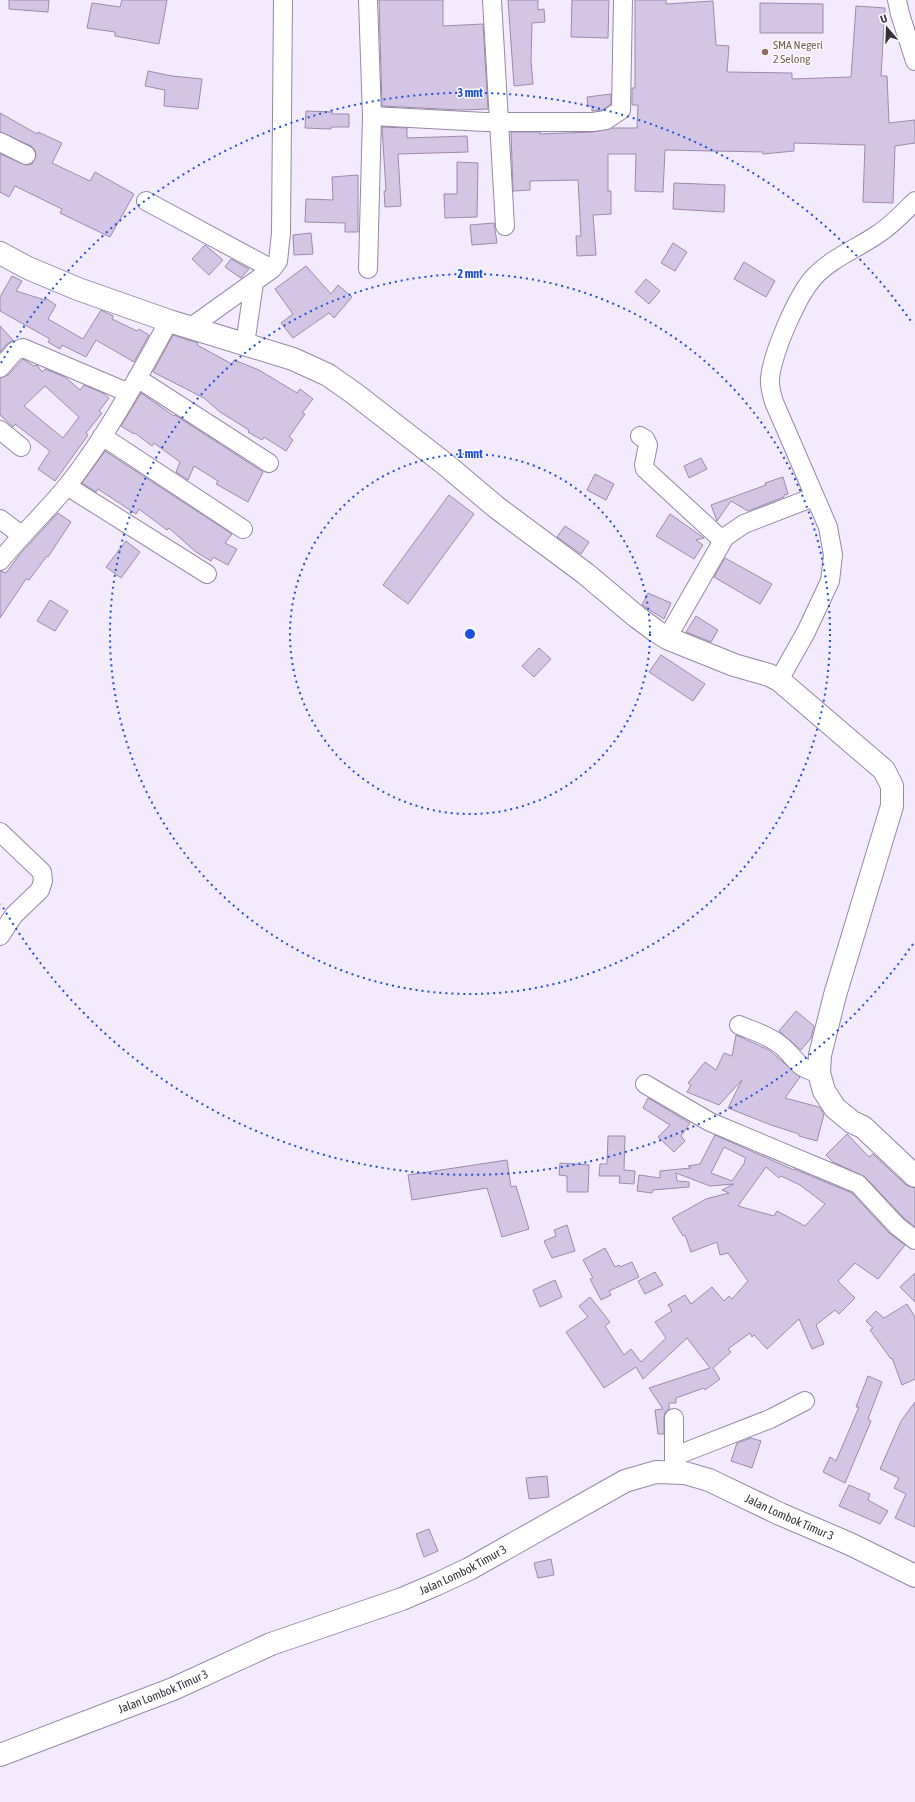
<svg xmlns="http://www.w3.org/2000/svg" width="915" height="1802" font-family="'Asap Condensed',sans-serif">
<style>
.building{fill:#d4c5e5;stroke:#998ba9;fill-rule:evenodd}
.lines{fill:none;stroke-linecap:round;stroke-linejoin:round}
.street-casing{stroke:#9587a5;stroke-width:20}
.secondary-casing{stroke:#9587a5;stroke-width:24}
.street{stroke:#fff;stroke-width:18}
.secondary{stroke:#fff;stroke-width:22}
.ring{fill:none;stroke:#1d4ed8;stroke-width:2;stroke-dasharray:2 4}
.education-dot{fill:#8d6e63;stroke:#fcfcfc;stroke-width:1.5}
.labels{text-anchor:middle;stroke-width:3;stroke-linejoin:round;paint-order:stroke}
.education-label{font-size:12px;fill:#785e54;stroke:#fcfcfc;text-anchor:start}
.street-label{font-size:12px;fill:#36303d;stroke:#fcfcfc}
.centre{fill:#1d4ed8;stroke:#fcfcfc;stroke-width:2}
.ring-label{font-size:12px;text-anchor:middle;font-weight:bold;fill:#1d4ed8;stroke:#fcfcfc;stroke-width:3;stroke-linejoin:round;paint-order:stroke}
</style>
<rect width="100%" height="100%" fill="#f4eafe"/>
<path class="building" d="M 9,0 L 49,0 L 48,12 L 9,9 Z
M 122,0 L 167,0 L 159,44 L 115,36 L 115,32 L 87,28 L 92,3 L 120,7 Z
M 379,0 L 443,0 L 443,26 L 483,24 L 488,109 L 461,110 L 382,106 Z
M 508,0 L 538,0 L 538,10 L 544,9 L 545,22 L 532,23 L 531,61 L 533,84 L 514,86 Z
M 572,0 L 609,0 L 608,38 L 571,37 Z
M 635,0 L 666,0 L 666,4 L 713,1 L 716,45 L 729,46 L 727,72 L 792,73 L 792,79 L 851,77 L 856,6 L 885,8 L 881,76 L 887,76 L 889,123 L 915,120 L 915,143 L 895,146 L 893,203 L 863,202 L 865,145 L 794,143 L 794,151 L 763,154 L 763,152 L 665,150 L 663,192 L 635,191 L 636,154 L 608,154 L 608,191 L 611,191 L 611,214 L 593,215 L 596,255 L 577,256 L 576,236 L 581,236 L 578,180 L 530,181 L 530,190 L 513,191 L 511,132 L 540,132 L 540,134 L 593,132 L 613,128 L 637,128 L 638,105 L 632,105 L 632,88 L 635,88 Z
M 760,3 L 823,4 L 823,33 L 760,33 Z
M 148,71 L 172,76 L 202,79 L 198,109 L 164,106 L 165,90 L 145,86 Z
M 611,94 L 611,104 L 602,110 L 592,111 L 592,106 L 588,106 L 587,97 Z
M 306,111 L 332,112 L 332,114 L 349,114 L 349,127 L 331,127 L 331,129 L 305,128 Z
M 0,113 L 37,134 L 38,132 L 62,143 L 52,163 L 90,181 L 95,172 L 134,194 L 110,237 L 60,213 L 62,209 L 15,186 L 9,197 L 0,192 L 0,154 L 26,165 L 32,164 L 36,155 L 35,150 L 31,146 L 0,132 Z
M 382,127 L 407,128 L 407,138 L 467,136 L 468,152 L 398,154 L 401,206 L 385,207 L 384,191 L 386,191 Z
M 457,162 L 478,163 L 477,217 L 445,218 L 444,194 L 457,194 Z
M 358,175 L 358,232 L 345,232 L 345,223 L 305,222 L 306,199 L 333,200 L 332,177 Z
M 674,183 L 725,185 L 724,212 L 673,209 Z
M 494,223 L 497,243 L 472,245 L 470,225 Z
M 311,233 L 313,254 L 294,255 L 293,235 Z
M 673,243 L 687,252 L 675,271 L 661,263 Z
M 205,245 L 223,260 L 209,275 L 192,259 Z
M 231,259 L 249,269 L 241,278 L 225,267 Z
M 744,262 L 775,281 L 766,297 L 734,279 Z
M 306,266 L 331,294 L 338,285 L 352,297 L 334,318 L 329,313 L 293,338 L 281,323 L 293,314 L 275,289 Z
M 12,276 L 22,281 L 16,291 L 45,300 L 47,299 L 56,305 L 48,319 L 83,339 L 101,310 L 113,316 L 112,319 L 137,331 L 139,329 L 149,335 L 134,362 L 96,340 L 86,357 L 62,345 L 60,349 L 48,342 L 50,339 L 0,311 L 0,297 Z
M 646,279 L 660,291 L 649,304 L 635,292 Z
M 0,326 L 13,340 L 7,344 L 0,352 Z
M 173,335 L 198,343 L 197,345 L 232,364 L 234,360 L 259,370 L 297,393 L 300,389 L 313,399 L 302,413 L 305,414 L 289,437 L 293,440 L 286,451 L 264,437 L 262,440 L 248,432 L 249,430 L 220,412 L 204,398 L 153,372 Z
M 23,359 L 34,366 L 37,365 L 42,372 L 45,369 L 65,377 L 80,390 L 84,385 L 103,393 L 109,398 L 99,411 L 102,413 L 86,433 L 88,435 L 55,481 L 38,469 L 50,451 L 15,424 L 13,427 L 0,415 L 0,378 L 8,375 ZM 45,386 L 79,417 L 63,438 L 24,406 Z
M 141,393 L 174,416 L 175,415 L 263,472 L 248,502 L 216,484 L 218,481 L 194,466 L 188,480 L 176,472 L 180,462 L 154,443 L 152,446 L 135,433 L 134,434 L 121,426 Z
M 105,451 L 232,534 L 225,543 L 237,549 L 228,565 L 213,557 L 211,561 L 196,552 L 169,528 L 167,530 L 139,509 L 136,514 L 98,489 L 96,492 L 82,483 Z
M 701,458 L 707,469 L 689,478 L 684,466 Z
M 595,474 L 614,484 L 606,500 L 587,490 Z
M 783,477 L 788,494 L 784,495 L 784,497 L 748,511 L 731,501 L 717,521 L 711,505 L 766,485 L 765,483 Z
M 449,495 L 474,514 L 408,604 L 383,585 Z
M 58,513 L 71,522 L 48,557 L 47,556 L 29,580 L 26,579 L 0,618 L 0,571 L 6,573 L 20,554 Z
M 670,514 L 704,538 L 696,540 L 703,545 L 694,559 L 656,536 Z
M 565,526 L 589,542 L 581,554 L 557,537 Z
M 126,541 L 140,552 L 121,578 L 106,567 Z
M 725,558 L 772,584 L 760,604 L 714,577 Z
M 648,593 L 671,603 L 664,619 L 642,605 Z
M 50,600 L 68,611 L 55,631 L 37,621 Z
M 696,616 L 718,630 L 711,642 L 686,632 Z
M 539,648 L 551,659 L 534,677 L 522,666 Z
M 661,655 L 705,684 L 693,701 L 649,672 Z
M 796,1011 L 814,1026 L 811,1038 L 801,1050 L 779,1031 Z
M 736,1035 L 769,1050 L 800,1077 L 785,1098 L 819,1107 L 824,1114 L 817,1141 L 799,1136 L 799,1134 L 771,1125 L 728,1108 L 742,1080 L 719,1105 L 687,1092 L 691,1085 L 688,1083 L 705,1062 L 716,1070 L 724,1053 L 732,1056 Z
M 648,1098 L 690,1123 L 681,1136 L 685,1141 L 674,1152 L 658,1137 L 670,1125 L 643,1108 Z
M 847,1134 L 869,1157 L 873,1154 L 906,1185 L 915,1188 L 915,1227 L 904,1218 L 865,1177 L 833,1162 L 826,1155 Z
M 715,1135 L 794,1170 L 794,1169 L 852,1193 L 889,1233 L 905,1245 L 878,1279 L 855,1263 L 838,1281 L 855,1298 L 839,1314 L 835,1310 L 816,1325 L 824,1344 L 812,1349 L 799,1319 L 767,1349 L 754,1335 L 752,1337 L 750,1333 L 728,1349 L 731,1352 L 713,1368 L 720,1379 L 705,1390 L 704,1388 L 676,1398 L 676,1403 L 669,1403 L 669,1409 L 665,1412 L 664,1418 L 664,1434 L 658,1434 L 655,1410 L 663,1409 L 649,1388 L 710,1368 L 687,1338 L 643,1379 L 636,1367 L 604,1388 L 566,1332 L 588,1317 L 579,1306 L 590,1297 L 610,1322 L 605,1326 L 624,1355 L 631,1349 L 641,1362 L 666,1338 L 655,1322 L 672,1311 L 668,1305 L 685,1295 L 691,1304 L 712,1287 L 724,1301 L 729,1296 L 732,1299 L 748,1281 L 728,1253 L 720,1255 L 717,1242 L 691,1252 L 685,1235 L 683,1236 L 672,1218 L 706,1199 L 729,1193 L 722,1190 L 734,1184 L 710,1186 L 676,1173 L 677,1181 L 689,1182 L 689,1187 L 653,1190 L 652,1193 L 637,1191 L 639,1175 L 660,1178 L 660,1171 L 691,1168 L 688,1166 L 700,1164 ZM 724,1147 L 746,1158 L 744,1161 L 745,1162 L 732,1181 L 711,1173 ZM 766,1167 L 779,1178 L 781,1176 L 800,1185 L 825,1204 L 805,1226 L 777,1211 L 774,1216 L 738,1206 Z
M 608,1136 L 625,1136 L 624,1170 L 635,1171 L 634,1184 L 619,1183 L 620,1176 L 599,1176 L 600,1164 L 607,1164 Z
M 507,1160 L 511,1187 L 516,1186 L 529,1229 L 502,1237 L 487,1188 L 412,1200 L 408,1175 Z
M 560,1163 L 589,1165 L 588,1192 L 567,1192 L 567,1176 L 559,1175 Z
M 567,1225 L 575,1251 L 552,1258 L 544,1241 L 556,1236 L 554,1230 Z
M 605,1248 L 615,1267 L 619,1265 L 620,1267 L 632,1262 L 639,1277 L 609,1291 L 611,1295 L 601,1300 L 590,1279 L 593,1278 L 583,1260 Z
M 655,1272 L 663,1285 L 645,1294 L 638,1281 Z
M 915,1273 L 915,1302 L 900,1287 Z
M 555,1280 L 562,1297 L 540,1307 L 533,1290 Z
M 907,1304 L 915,1317 L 915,1379 L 902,1385 L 892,1358 L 891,1359 L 870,1330 L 873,1328 L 866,1321 L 876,1311 L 884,1318 Z
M 868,1376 L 882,1382 L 868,1419 L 871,1421 L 845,1483 L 823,1472 L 830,1457 L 836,1461 L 859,1407 L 856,1407 Z
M 915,1402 L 915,1527 L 895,1518 L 906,1494 L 894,1488 L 899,1478 L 880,1469 L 901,1421 Z
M 751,1438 L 761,1441 L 752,1468 L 731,1461 L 737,1443 Z
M 547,1476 L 549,1497 L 529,1499 L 526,1478 Z
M 849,1485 L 870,1494 L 868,1500 L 888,1511 L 880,1524 L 839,1506 Z
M 429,1529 L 438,1551 L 424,1557 L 416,1534 Z
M 551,1559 L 554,1575 L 538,1578 L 534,1563 Z"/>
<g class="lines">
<g class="street-casing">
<path id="street" d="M 492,0 L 505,226
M 897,0 L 900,14 L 915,61
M 372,116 L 485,122 L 593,122 L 606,120 L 621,110 L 623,0
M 0,142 L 26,155
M 146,201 L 272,269
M 368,269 L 372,116 L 368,0
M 191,327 L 272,269 L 278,261 L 281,233 L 283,0
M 245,344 L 254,283
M 0,368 L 15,351 L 23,348 L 129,393
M 137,378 L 269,463
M 0,430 L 21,447
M 102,436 L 243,529
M 640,436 L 645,439 L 648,445 L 644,465 L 645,469 L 722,540
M 67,486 L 207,574
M 0,519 L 21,535
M 0,561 C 21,535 46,512 67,486 C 107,436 138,377 169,321
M 667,638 L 725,537 L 744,524 L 814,497
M 779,680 L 806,632 L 830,581 L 833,555 L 828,527 L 774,402 C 772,395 769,386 770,378 C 773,352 797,295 815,276 C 832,258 858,248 878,234 C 892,225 903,213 915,201
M 0,832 L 42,872 L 43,881 L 40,890 L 14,915 L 0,936
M 739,1025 C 753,1031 768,1035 779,1044 C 797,1057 794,1068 819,1073
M 645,1084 L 710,1122 L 858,1184 L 897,1226 L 915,1240
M 674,1418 L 674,1467
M 675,1456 L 770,1419 L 805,1401"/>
</g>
<g class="secondary-casing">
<g id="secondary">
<path d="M 0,253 L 28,268 L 78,289 L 169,321 L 293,359 L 328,375 L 355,394 L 445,464 L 496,507 L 586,574 L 637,617 L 656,631 L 667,638 L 734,665 L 769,675 L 779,680 L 884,770 L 892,786 L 892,806 L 835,995 L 820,1055 L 819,1073 L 824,1091 L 835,1108 L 852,1122 L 863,1127 L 915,1176"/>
<path id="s1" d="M 0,1755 L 173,1689 L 271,1644 L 402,1599 L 437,1584 L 469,1569 L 625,1481 L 656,1472 L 685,1473 L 709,1480 L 780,1514 L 850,1544 L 915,1576"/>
</g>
</g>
<use href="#street" class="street"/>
<use href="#secondary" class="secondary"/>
</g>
<g class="ring">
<circle cx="470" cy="634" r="180"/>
<circle cx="470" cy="634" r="360"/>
<path d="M913 944A541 541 0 0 1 1 904M1 363A541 541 0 0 1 913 324"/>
</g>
<circle class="education-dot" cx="765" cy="52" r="4"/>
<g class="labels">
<g class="education-label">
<text x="773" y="49">SMA Negeri<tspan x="773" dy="14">2 Selong</tspan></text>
</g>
<g class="street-label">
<text dy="4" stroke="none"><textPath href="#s1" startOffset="859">Jalan Lombok Timur 3</textPath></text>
<text dy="4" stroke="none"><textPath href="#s1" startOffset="499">Jalan Lombok Timur 3</textPath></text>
<text dy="4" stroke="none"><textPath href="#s1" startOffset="175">Jalan Lombok Timur 3</textPath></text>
</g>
</g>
<circle cx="470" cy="634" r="6" class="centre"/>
<g class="ring-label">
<text x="470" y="97">3 mnt</text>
<text x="470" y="278">2 mnt</text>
<text x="470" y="458">1 mnt</text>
</g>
<g transform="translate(887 28) rotate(341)" stroke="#fcfcfc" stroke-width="3" paint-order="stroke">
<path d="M0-3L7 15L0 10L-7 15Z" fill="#36303d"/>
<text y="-6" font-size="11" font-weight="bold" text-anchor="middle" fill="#36303d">U</text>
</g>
</svg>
